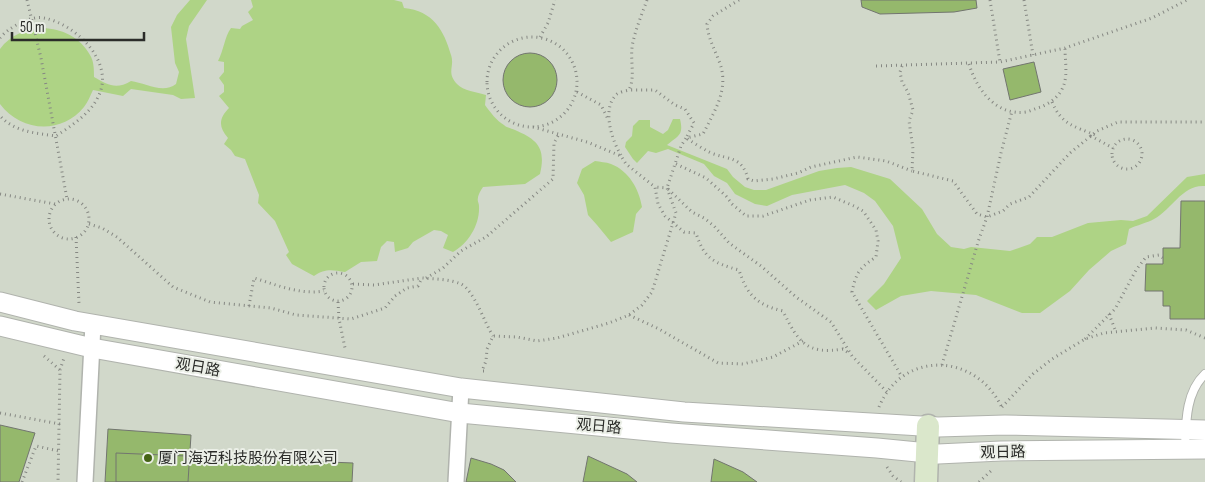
<svg xmlns="http://www.w3.org/2000/svg" width="1205" height="482" font-family="'Sofia Sans Condensed','Noto Sans SC',sans-serif">
<style>
.built{fill:#d1d8ca}
.water{fill:#aed385}
.building{fill:#95b86c;stroke:#72756f}
.lines{fill:none;stroke-linecap:round;stroke-linejoin:round}
.service-casing{stroke:#b0b3ad;stroke-width:10}
.minor-casing{stroke:#b0b3ad;stroke-width:18}
.tertiary-casing{stroke:#b0b3ad;stroke-width:21}
.secondary-casing{stroke:#b0b3ad;stroke-width:25}
.path{stroke:#868883;stroke-width:3;stroke-dasharray:1 4;stroke-linecap:butt}
.service{stroke:#fff;stroke-width:8}
.minor{stroke:#fff;stroke-width:15}
.tertiary{stroke:#fff;stroke-width:19}
.secondary{stroke:#dae7cb;stroke-width:22}
.poi-dot{fill:#456316;stroke:#ebefe7;stroke-width:2}
.labels{text-anchor:middle;stroke-width:4;stroke-linejoin:round;paint-order:stroke}
.street-label{font-size:15px;fill:#2b2c29;stroke:#ebefe7}
.poi-label{font-size:15px;fill:#2b2c29;stroke:#ebefe7;text-anchor:start}
</style>
<rect width="100%" height="100%" fill="#dee1da"/>
<path class="built" d="M 0,0 L 1205,0 L 1205,482 L 0,482 Z"/>
<path class="water" d="M 190,0 L 207,0 L 189,26 L 186,39 L 195,98 L 181,99 L 173,95 L 131,89 L 123,96 L 93,90 C 90,96 88,102 84,107 C 61,135 21,132 0,104 L 0,49 C 22,19 72,22 90,55 C 94,61 94,70 94,77 C 108,85 116,90 131,81 C 145,83 163,94 176,84 L 179,72 L 175,63 L 171,27 L 177,15 Z
M 251,0 L 394,0 L 402,2 L 404,8 C 433,11 444,30 451,55 C 455,67 446,72 457,84 C 463,91 477,92 486,95 L 485,105 C 490,112 497,121 504,125 C 507,128 511,128 515,130 C 538,140 546,148 540,174 L 525,184 L 483,187 C 481,190 478,195 478,198 C 477,201 479,203 479,206 C 480,224 469,243 453,252 L 443,248 L 448,235 L 441,231 L 434,230 L 413,242 L 408,248 L 395,252 L 394,242 L 387,241 L 381,247 L 377,261 L 361,262 L 345,272 C 333,270 325,268 314,276 L 292,264 L 286,255 L 289,252 L 275,221 L 258,203 L 259,195 L 245,159 L 235,156 L 231,150 L 224,144 L 228,138 C 218,127 219,118 229,108 L 219,96 L 224,92 L 224,85 L 219,78 L 224,72 L 224,62 L 218,61 C 224,50 224,38 231,28 L 240,29 L 242,26 L 253,20 L 248,12 L 253,7 Z
M 673,119 L 680,119 C 684,136 678,135 667,145 L 727,169 L 733,177 L 745,187 L 754,190 L 766,190 L 819,171 L 837,168 L 851,167 L 890,179 L 922,209 L 937,234 L 951,247 L 964,249 L 971,247 L 1010,251 L 1030,244 L 1037,237 L 1052,237 L 1088,223 L 1121,220 L 1133,221 L 1147,216 L 1187,177 L 1205,174 L 1205,186 C 1183,184 1172,209 1154,219 C 1147,223 1137,225 1129,229 L 1126,244 L 1111,251 L 1089,270 L 1070,291 L 1040,313 L 1022,313 L 976,295 L 931,291 L 901,296 L 876,310 L 867,301 L 884,284 L 901,258 L 893,226 L 875,201 L 864,193 L 845,185 L 792,195 L 767,206 L 755,204 L 735,194 L 727,183 L 714,176 L 704,164 L 668,149 L 656,153 L 648,151 L 637,163 L 633,159 L 625,147 L 626,142 L 632,136 L 633,126 L 639,120 L 650,120 L 650,127 L 663,134 L 668,130 Z
M 595,161 C 600,162 606,162 611,164 C 629,171 639,189 642,207 L 636,214 L 633,232 L 611,242 L 597,225 L 588,215 L 584,195 L 577,183 L 582,169 Z"/>
<path class="building" d="M 861,0 L 976,0 L 977,8 L 954,12 L 880,14 L 862,7 Z
M503 80a27 27 0 1 1 54 0a27 27 0 1 1-54 0Z
M 1034,62 L 1041,92 L 1010,100 L 1003,69 Z
M 1181,201 L 1205,201 L 1205,319 L 1170,319 L 1170,306 L 1163,306 L 1163,291 L 1145,291 L 1146,264 L 1163,264 L 1163,248 L 1180,248 Z
M 0,425 L 35,433 L 19,482 L 0,482 Z
M 108,429 L 191,435 L 188,482 L 105,482 Z
M 116,453 L 353,463 L 352,482 L 116,482 Z
M 588,456 L 627,474 L 637,482 L 583,482 Z
M 471,458 L 491,464 L 504,470 L 516,482 L 466,482 Z
M 714,459 L 743,472 L 757,482 L 711,482 Z"/>
<g class="lines">
<g class="service-casing">
<path id="service" d="M 1185,449 C 1186,424 1185,393 1205,374"/>
</g>
<g class="minor-casing">
<path id="minor" d="M 85,482 L 93,324
M 456,482 L 461,388"/>
</g>
<g class="tertiary-casing">
<path id="tertiary" d="M 0,302 L 75,321 L 461,388 L 684,412 L 938,427 L 1005,425 L 1205,430
M 0,326 L 92,348 L 460,413 L 671,433 L 877,448 L 938,454 L 1001,451 L 1205,449"/>
</g>
<g class="secondary-casing">
<path id="secondary" d="M 926,482 L 928,426"/>
</g>
<path class="path" d="M 27,0 L 41,58 L 67,199
M 647,0 C 642,14 636,28 633,42 C 629,58 636,76 629,90 L 655,90 L 675,105 L 685,109 L 694,123 L 686,138 C 694,143 703,149 711,153 C 729,160 742,156 748,179 L 754,181 L 773,179 L 798,173 L 811,167 L 857,157 L 886,161 L 912,171
M 739,0 L 713,16 L 707,24 C 708,38 714,48 719,61 C 730,88 715,110 703,134 L 686,138 L 681,146 L 667,188 L 692,212 L 704,218 L 714,226 L 729,243 L 761,266 L 796,297 L 831,322 L 852,356 L 887,392
M 990,0 L 1000,62
M 1024,0 L 1033,55
M487 82a45 45 0 1 1 90 0a45 45 0 1 1-90 0Z
M 540,37 L 548,23 L 555,0
M 0,38 C 8,28 30,15 44,18 C 76,24 116,63 98,97 C 90,114 71,126 56,136 C 35,133 15,132 0,116
M 969,64 C 977,90 996,116 1026,112 C 1031,111 1036,108 1041,107 C 1050,103 1059,97 1063,87 C 1068,76 1065,60 1065,48
M 876,66 L 1000,62 L 1065,48 L 1152,18 L 1187,0
M 902,66 L 900,72 L 902,82 L 908,92 L 913,110 L 909,121 L 913,149 L 912,171 L 953,181 L 977,214 L 987,217 L 1003,211 L 1010,204 L 1029,197 L 1070,153 L 1097,131 L 1118,122 L 1205,122
M 577,92 L 601,105 L 608,119
M 1052,102 C 1062,125 1074,126 1095,135 L 1091,136 L 1113,148
M 533,127 L 587,142 L 621,156 L 626,164 L 655,187 L 658,204 L 665,216 L 684,232 L 696,233 C 704,259 714,263 739,270 C 747,295 757,305 783,311 C 798,342 807,355 843,349 L 850,354
M1112 154a15 15 0 1 1 30 0a15 15 0 1 1-30 0Z
M 621,155 C 612,141 601,108 617,94 C 620,92 625,91 629,90
M 676,164 L 706,178 L 726,196 L 732,204 L 746,216 L 763,216 L 810,200 L 833,197 L 854,206 L 863,211 L 876,230 L 878,241 L 876,257 C 859,268 856,273 852,292 L 902,377
M 0,194 L 55,204
M49 219a20 20 0 1 1 40 0a20 20 0 1 1-40 0Z
M 89,224 L 102,228 L 117,237 L 173,287 L 210,302 L 271,308 L 296,315 L 351,319 L 385,308 L 395,296 L 407,288 L 418,286 L 422,278 C 434,279 450,279 461,284 C 474,290 485,324 493,336
M 76,237 L 79,304
M324 287a14 14 0 1 1 28 0a14 14 0 1 1-28 0Z
M 426,278 L 443,268 L 461,251 L 486,237 L 553,179 L 554,143 L 559,134
M 353,284 L 374,285 L 422,278
M 338,302 L 339,319 L 345,348
M 249,306 L 254,278 C 277,285 300,295 324,291
M 1109,314 L 1116,332
M 629,315 L 659,329 L 718,363 L 743,364 L 773,357 L 803,341
M 1085,339 L 1115,309 L 1136,270 L 1146,257 L 1159,255 L 1163,258
M 44,356 L 60,370 L 58,482
M 942,365 L 978,242 L 987,217 L 1001,153 L 1012,111
M 60,370 L 64,358
M 484,371 L 482,371 L 486,361 L 487,349 L 493,336 L 517,337 L 537,341 L 557,338 L 609,323 L 629,315 L 642,305 L 652,292 L 676,213 L 667,188 L 655,187
M 879,407 C 903,349 977,353 1002,408
M 1002,407 L 1033,374 L 1052,359 L 1085,339 L 1104,333 L 1155,328 L 1186,330 L 1205,338
M 0,413 L 60,424
M 887,467 L 893,476 L 901,482
M 22,482 L 36,446 L 59,451
M 979,482 L 993,469"/>
<use href="#service" class="service"/>
<use href="#minor" class="minor"/>
<use href="#tertiary" class="tertiary"/>
<use href="#secondary" class="secondary"/>
</g>
<circle class="poi-dot" cx="148" cy="458" r="5"/>
<g class="labels">
<g class="street-label">
<text transform="translate(198 367) rotate(10)" y="5">观日路</text>
<text transform="translate(599 426) rotate(5)" y="5">观日路</text>
<text transform="translate(1003 452) rotate(-1)" y="5">观日路</text>
</g>
<g class="poi-label">
<text x="158" y="463">厦门海迈科技股份有限公司</text>
</g>
</g>
<path d="M12 32v8h132v-8" fill="none" stroke="#2b2c29" stroke-width="2.5"/>
<text x="20" y="32" font-size="15" fill="#2b2c29" stroke="#ebefe7" stroke-width="4" paint-order="stroke">50 m</text>
</svg>
